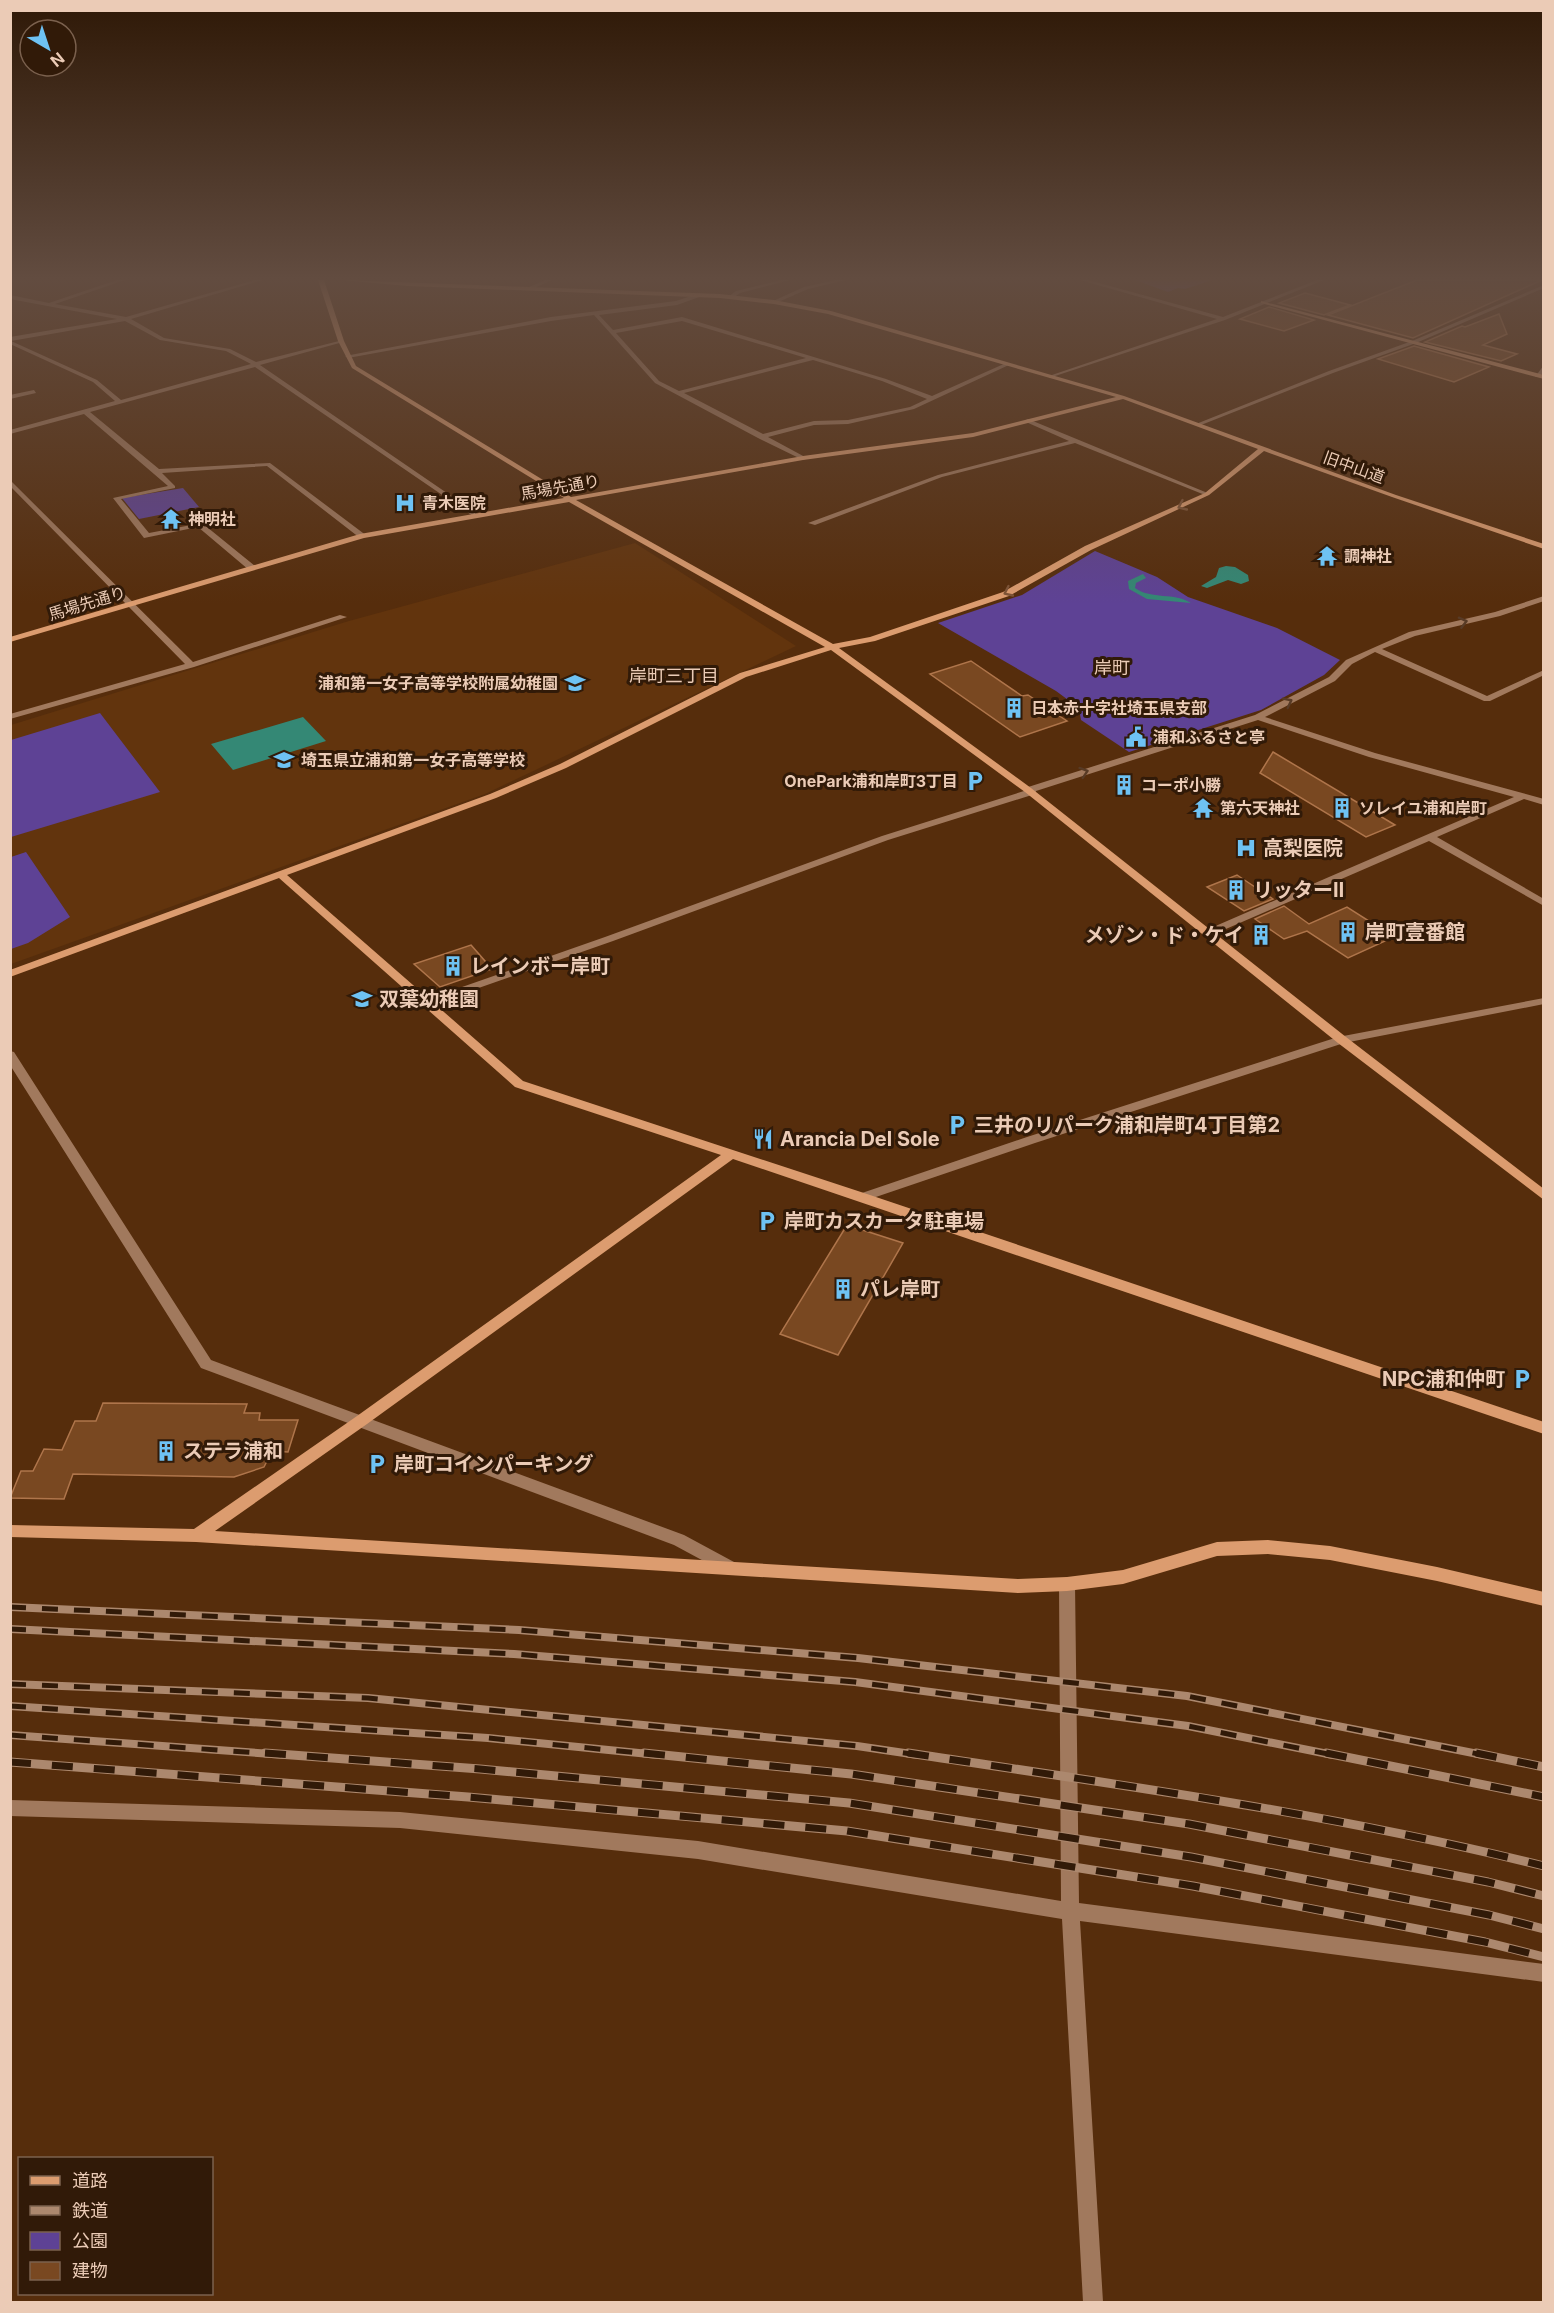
<svg xmlns="http://www.w3.org/2000/svg" width="1554" height="2313" font-family="Inter,'Noto Sans JP',sans-serif">
<style>
.built{fill:#62340d}
.green{fill:#5e4295}
.water{fill:#348875}
.building{fill:#794821;stroke:#af754b;stroke-width:1.5}
.lines{fill:none;stroke-linecap:round;stroke-linejoin:round}
.street{fill:#a1795d;fill-rule:evenodd}
.secondary{fill:#dc9c6f;fill-rule:evenodd}
.rail-far1-casing{stroke:#ac886e;stroke-width:8}
.rail-casing{stroke:#ac886e;stroke-width:9}
.rail-far1{stroke:#311a08;stroke-width:5;stroke-dasharray:16;stroke-linecap:butt}
.rail{stroke:#311a08;stroke-width:7;stroke-dasharray:21;stroke-linecap:butt}
.oneway{stroke:#7e5436}
.oneway2{stroke:#583b26}
.labels{text-anchor:middle;stroke-width:6;stroke-linejoin:round;paint-order:stroke}
.far-street-label{font-size:16px;fill:#ebcbb6;stroke:#311a08}
.far-poi-label{font-size:16px;font-weight:bold;fill:#ebcbb6;stroke:#311a08;text-anchor:start}
.far-quarter-label{font-size:18px;fill:#ebcbb6;stroke:#311a08}
.far-neighbourhood-label{font-size:18px;fill:#ebcbb6;stroke:#311a08}
.poi-label{font-size:20px;font-weight:bold;fill:#ebcbb6;stroke:#311a08;text-anchor:start}
</style>
<rect width="100%" height="100%" fill="#562d0c"/>
<path class="built" d="M 635,543 L 796,646 L 485,794 L 11,964 L 11,725 L 349,621 Z"/>
<path class="green" d="M 1135,280 L 1213,280 L 1185,289 L 1178,288 L 1168,292 Z
M 183,488 L 199,507 L 139,519 L 122,498 Z
M 1095,551 L 1157,577 L 1188,597 L 1277,628 L 1340,660 L 1324,675 L 1261,710 L 1129,752 L 1081,720 L 1079,708 L 1056,691 L 938,623 L 1022,595 Z
M 100,713 L 160,792 L 11,837 L 11,740 Z
M 26,852 L 70,917 L 28,943 L 11,949 L 11,857 Z"/>
<path class="water" d="M 1226,566 L 1235,567 L 1248,575 L 1249,581 L 1241,584 L 1228,580 L 1207,588 L 1201,586 L 1216,577 L 1219,568 Z
M 1143,574 L 1146,578 L 1136,583 L 1135,588 C 1152,600 1174,592 1191,603 L 1147,599 L 1129,589 L 1128,581 Z
M 303,717 L 326,741 L 233,770 L 211,744 Z"/>
<path class="building" d="M 1417,280 L 1542,280 L 1413,338 L 1328,315 Z
M 1305,293 L 1350,305 L 1324,315 L 1279,303 Z
M 1269,307 L 1314,320 L 1284,331 L 1240,319 Z
M 1499,314 L 1507,334 L 1483,345 L 1517,354 L 1501,361 L 1425,342 L 1462,326 L 1465,327 Z
M 1414,346 L 1489,367 L 1454,382 L 1378,359 Z
M 971,661 L 1022,696 L 1028,695 L 1067,721 L 1020,737 L 930,674 Z
M 1273,752 L 1395,825 L 1366,837 L 1260,773 Z
M 1237,875 L 1273,899 L 1244,911 L 1207,887 Z
M 1284,906 L 1309,924 L 1347,907 L 1394,937 L 1348,958 L 1307,931 L 1284,939 L 1255,919 Z
M 471,945 L 492,969 L 440,987 L 414,964 Z
M 847,1225 L 903,1243 L 838,1355 L 780,1334 Z
M 103,1403 L 247,1404 L 244,1413 L 260,1413 L 259,1420 L 298,1420 L 288,1452 L 272,1451 L 264,1467 L 234,1477 L 73,1474 L 64,1499 L 10,1498 L 21,1471 L 33,1471 L 44,1449 L 62,1450 L 75,1421 L 96,1421 Z"/>
<g class="lines">
<path class="street" d="M 117,280 L 125,280 L 55,304 L 126,317 L 255,280 L 263,280 L 131,319 L 164,338 L 230,349 L 256,362 L 343,340 L 343,342 L 260,365 L 479,515 L 473,516 L 255,367 L 90,412 L 159,469 L 270,463 L 367,536 L 360,538 L 267,466 L 162,473 L 175,486 L 175,488 L 121,499 L 149,533 L 202,523 L 255,566 L 255,570 L 249,570 L 198,527 L 144,538 L 113,498 L 168,486 L 84,414 L 10,434 L 10,430 L 115,401 L 93,382 L 10,344 L 10,337 L 117,319 L 10,299 L 10,295 L 49,303 ZM 125,321 L 160,340 L 226,351 L 251,364 L 121,400 L 97,380 L 11,341 Z
M 545,280 L 552,280 L 532,289 L 527,288 Z
M 781,280 L 790,280 L 740,293 L 733,298 L 728,297 L 736,291 Z
M 836,280 L 846,280 L 808,289 L 776,303 L 771,302 L 804,287 Z
M 1080,280 L 1088,280 L 1223,317 L 1317,280 L 1324,280 L 1225,320 L 1049,378 L 1049,376 L 1217,319 Z
M 1544,285 L 1544,288 L 1416,343 L 1333,373 L 1201,425 L 1196,424 L 1329,371 L 1412,341 Z
M 700,293 L 702,296 L 677,305 L 599,315 L 613,330 L 682,317 L 886,379 L 932,396 L 1006,363 L 1011,364 L 914,409 L 848,424 L 814,425 L 768,437 L 805,457 L 805,459 L 803,460 L 758,438 L 655,383 L 594,315 L 551,321 L 348,358 L 345,356 L 551,317 L 676,301 ZM 682,321 L 806,358 L 679,391 L 659,381 L 616,333 ZM 813,360 L 882,381 L 927,399 L 910,407 L 848,420 L 814,421 L 763,434 L 684,393 Z
M 1544,365 L 1544,372 L 1539,377 L 1535,377 Z
M 34,390 L 36,393 L 10,399 L 10,395 Z
M 1028,419 L 1210,494 L 1205,495 L 1075,443 L 942,477 L 815,525 L 808,523 L 938,475 L 1069,441 L 1026,422 L 1026,420 Z
M 10,480 L 193,662 L 340,615 L 347,617 L 194,667 L 10,719 L 10,714 L 185,664 L 10,486 Z
M 1544,596 L 1544,601 L 1500,616 L 1415,636 L 1382,649 L 1487,696 L 1544,670 L 1544,675 L 1490,701 L 1484,701 L 1375,652 L 1352,664 L 1335,681 L 1265,717 L 1375,753 L 1544,799 L 1544,805 L 1524,799 L 1437,837 L 1544,899 L 1544,906 L 1429,841 L 1212,935 L 1204,935 L 1203,933 L 1204,931 L 1514,797 L 1369,757 L 1258,720 L 1036,791 L 1035,794 L 888,840 L 613,941 L 430,1005 L 422,1005 L 421,1003 L 422,1001 L 605,937 L 882,836 L 1024,791 L 1025,788 L 1255,715 L 1329,677 L 1346,660 L 1409,632 L 1495,612 Z
M 1544,998 L 1544,1004 L 1344,1043 L 1035,1143 L 867,1200 L 863,1201 L 857,1197 L 859,1194 L 1027,1137 L 1338,1037 Z
M 10,1051 L 14,1052 L 211,1360 L 684,1535 L 734,1562 L 737,1567 L 734,1572 L 729,1574 L 724,1572 L 674,1545 L 201,1368 L 10,1065 Z
M 1067,1577 L 1072,1579 L 1075,1584 L 1079,1903 L 1544,1964 L 1544,1982 L 1080,1921 L 1103,2302 L 1083,2302 L 1062,1919 L 698,1859 L 400,1828 L 10,1816 L 10,1800 L 400,1812 L 698,1841 L 1061,1901 L 1059,1584 L 1062,1579 Z"/>
<path class="secondary" d="M 318,280 L 324,280 L 344,341 L 356,366 L 571,497 L 803,456 L 973,433 L 1116,397 L 828,314 L 774,304 L 720,298 L 408,286 L 341,280 L 720,294 L 774,300 L 831,311 L 1124,396 L 1396,495 L 1544,544 L 1544,549 L 1392,497 L 1264,451 L 1209,495 L 1091,550 L 1009,596 L 875,641 L 839,648 L 1031,788 L 1346,1037 L 1544,1189 L 1544,1200 L 1338,1043 L 1025,792 L 831,650 L 746,677 L 566,768 L 496,798 L 287,875 L 523,1081 L 867,1194 L 1544,1422 L 1544,1434 L 733,1159 L 367,1424 L 215,1531 L 1018,1579 L 1067,1577 L 1123,1570 L 1217,1542 L 1268,1540 L 1330,1546 L 1437,1567 L 1544,1592 L 1544,1606 L 1437,1581 L 1330,1560 L 1268,1554 L 1217,1556 L 1123,1584 L 1067,1591 L 1018,1593 L 196,1542 L 10,1537 L 10,1525 L 194,1529 L 357,1416 L 721,1155 L 515,1087 L 279,878 L 10,977 L 10,970 L 490,794 L 560,764 L 740,673 L 825,647 L 569,502 L 364,538 L 10,642 L 10,637 L 360,534 L 564,498 L 352,368 L 338,341 ZM 1123,399 L 1258,449 L 1205,493 L 1085,546 L 1003,592 L 870,637 L 833,644 L 576,500 L 803,460 L 973,437 Z
M 1261,301 L 1544,375 L 1544,379 L 1261,303 Z"/>
<g class="rail-far1-casing">
<path id="rail-far1" d="M 10,1607 L 519,1630 L 858,1658 L 1187,1696 L 1483,1755
M 10,1629 L 514,1654 L 855,1682 L 1188,1726 L 1333,1755
M 10,1684 L 368,1698 L 857,1746 L 918,1755
M 10,1706 L 488,1738 L 659,1755
M 10,1735 L 286,1755"/>
</g>
<g class="rail-casing">
<path id="rail" d="M 265,1753 L 480,1769 L 849,1803 L 1191,1857 L 1489,1915 L 1544,1929
M 644,1753 L 851,1774 L 1189,1824 L 1488,1882 L 1544,1896
M 908,1753 C 1120,1785 1335,1814 1544,1866
M 1326,1753 L 1544,1797
M 1476,1753 L 1544,1767
M 10,1762 L 468,1797 L 847,1831 L 1193,1886 L 1485,1942 L 1544,1957"/>
</g>
<use href="#rail-far1" class="rail-far1"/>
<use href="#rail" class="rail"/>
</g>
<defs><path id="oneway-chevron" d="M-2-3.5L2.5 0L-2 3.5" fill="none" stroke-width="1.6" stroke-linecap="round" stroke-linejoin="round" transform="scale(1.5)"/></defs>
<g class="oneway">
<use href="#oneway-chevron" transform="translate(1182 506) rotate(155)"/>
<use href="#oneway-chevron" transform="translate(1008 592) rotate(155)"/>
</g>
<g class="oneway2">
<use href="#oneway-chevron" transform="translate(1463 622) rotate(-14)"/>
<use href="#oneway-chevron" transform="translate(1288 702) rotate(-27)"/>
<use href="#oneway-chevron" transform="translate(1084 772) rotate(-18)"/>
</g>
<linearGradient id="sky" x2="0" y2="1"><stop stop-color="#2f1907"/><stop offset="0.46" stop-color="#624c40"/><stop offset="1" stop-color="#624c40" stop-opacity="0"/></linearGradient>
<rect width="1554" height="604" fill="url(#sky)"/>
<defs>
<g id="hospital-bare" transform="scale(1.62)"><path d="M-5-5h3v3.5h4V-5h3V5h-3V1.5h-4V5h-3Z" fill="#6ec2f3" stroke="#311a08" stroke-width="2.5" paint-order="stroke"/></g>
<g id="temple-bare" transform="scale(1.62)"><path d="M0-6L5-2H3V0L6.5 2.5H4V6H1.5V3h-3V6H-4V2.5H-6.5L-3 0V-2H-5Z" fill="#6ec2f3" stroke="#311a08" stroke-width="2.5" paint-order="stroke"/></g>
<g id="school-bare" transform="scale(1.62)"><path d="M0-5L7-2L0 1L-7-2ZM-4 1L0 2.5L4 1V4Q0 6-4 4Z" fill="#6ec2f3" stroke="#311a08" stroke-width="2.5" paint-order="stroke"/></g>
<g id="building-bare" transform="scale(1.62)"><path d="M-4-6H4V6H1V3H-1V6H-4ZM-2.5-4.3h1.7v1.8h-1.7ZM.8-4.3h1.7v1.8H.8ZM-2.5-1h1.7V.8h-1.7ZM.8-1h1.7V.8H.8Z" fill="#6ec2f3" stroke="#311a08" stroke-width="2.5" paint-order="stroke"/></g>
<g id="civic-bare" transform="scale(1.62)"><path d="M-.6-6.5H3V-4.5H.6V-3L4-1V1h2V6H-6V1h2V-1L-.6-3ZM-1.2 2.5V6h2.4V2.5Z" fill="#6ec2f3" stroke="#311a08" stroke-width="2.5" paint-order="stroke"/></g>
<g id="parking-bare" transform="scale(1.62)"><path d="M-3.5-5.5H1a3.5 3.5 0 0 1 0 7H-1V5.5H-3.5ZM-1-3.4V-.6H.8a1.4 1.4 0 0 0 0-2.8Z" fill="#6ec2f3" stroke="#311a08" stroke-width="2.5" paint-order="stroke"/></g>
<g id="restaurant-bare" transform="scale(1.62)"><path d="M-5-6h1v4h1v-4h1v4h1v-4h1v5L-1.5 .5V6h-2V.5L-5-1ZM5-6V6H3V1.5H1.5Q1.5-4 5-6Z" fill="#6ec2f3" stroke="#311a08" stroke-width="2.5" paint-order="stroke"/></g>
</defs>
<g fill-rule="evenodd">
<use href="#hospital-bare" x="405" y="503"/>
<use href="#temple-bare" x="171" y="519"/>
<use href="#temple-bare" x="1327" y="556"/>
<use href="#school-bare" x="575" y="683"/>
<use href="#building-bare" x="1014" y="708"/>
<use href="#civic-bare" x="1136" y="737"/>
<use href="#school-bare" x="284" y="760"/>
<use href="#parking-bare" x="975" y="781"/>
<use href="#building-bare" x="1124" y="785"/>
<use href="#temple-bare" x="1203" y="808"/>
<use href="#building-bare" x="1342" y="808"/>
<use href="#hospital-bare" x="1246" y="848"/>
<use href="#building-bare" x="1236" y="890"/>
<use href="#building-bare" x="1348" y="932"/>
<use href="#building-bare" x="1261" y="935"/>
<use href="#building-bare" x="453" y="966"/>
<use href="#school-bare" x="362" y="999"/>
<use href="#parking-bare" x="957" y="1125"/>
<use href="#restaurant-bare" x="763" y="1139"/>
<use href="#parking-bare" x="767" y="1221"/>
<use href="#building-bare" x="843" y="1289"/>
<use href="#parking-bare" x="1522" y="1379"/>
<use href="#building-bare" x="166" y="1451"/>
<use href="#parking-bare" x="377" y="1464"/>
</g>
<g class="labels">
<g class="far-street-label">
<text transform="translate(1354 467) rotate(20)" y="6">旧中山道</text>
<text transform="translate(560 487) rotate(-10)" y="6">馬場先通り</text>
<text transform="translate(87 603) rotate(-17)" y="6">馬場先通り</text>
</g>
<g class="far-poi-label">
<text x="422" y="509">青木医院</text>
<text x="188" y="525">神明社</text>
<text x="1344" y="562">調神社</text>
<text x="558" y="689" text-anchor="end">浦和第一女子高等学校附属幼稚園</text>
<text x="1031" y="714">日本赤十字社埼玉県支部</text>
<text x="1153" y="743">浦和ふるさと亭</text>
<text x="301" y="766">埼玉県立浦和第一女子高等学校</text>
<text x="958" y="787" text-anchor="end">OnePark浦和岸町3丁目</text>
<text x="1141" y="791">コーポ小勝</text>
<text x="1220" y="814">第六天神社</text>
<text x="1359" y="814">ソレイユ浦和岸町</text>
</g>
<g class="far-quarter-label">
<text x="1112" y="674">岸町</text>
</g>
<g class="far-neighbourhood-label">
<text x="674" y="682">岸町三丁目</text>
</g>
<g class="poi-label">
<text x="1263" y="855">高梨医院</text>
<text x="1253" y="897">リッターⅡ</text>
<text x="1365" y="939">岸町壹番館</text>
<text x="1244" y="942" text-anchor="end">メゾン・ド・ケイ</text>
<text x="470" y="973">レインボー岸町</text>
<text x="379" y="1006">双葉幼稚園</text>
<text x="974" y="1132">三井のリパーク浦和岸町4丁目第2</text>
<text x="780" y="1146">Arancia Del Sole</text>
<text x="784" y="1228">岸町カスカータ駐車場</text>
<text x="860" y="1296">パレ岸町</text>
<text x="1505" y="1386" text-anchor="end">NPC浦和仲町</text>
<text x="183" y="1458">ステラ浦和</text>
<text x="394" y="1471">岸町コインパーキング</text>
</g>
</g>
<rect width="1554" height="2313" fill="none" stroke="#ebcbb6" stroke-width="24"/>
<rect x="18" y="2157" width="195" height="138" fill="#311a08" stroke="#7b614e" stroke-width="1.5"/>
<rect x="30" y="2176" width="30" height="9" fill="#dc9c6f" stroke="#7b614e" stroke-width="1.5"/>
<text x="72" y="2187" font-size="18" fill="#ebcbb6">道路</text>
<rect x="30" y="2206" width="30" height="9" fill="#ac886e" stroke="#7b614e" stroke-width="1.5"/>
<text x="72" y="2217" font-size="18" fill="#ebcbb6">鉄道</text>
<rect x="30" y="2232" width="30" height="18" fill="#5e4295" stroke="#7b614e" stroke-width="1.5"/>
<text x="72" y="2247" font-size="18" fill="#ebcbb6">公園</text>
<rect x="30" y="2262" width="30" height="18" fill="#794821" stroke="#7b614e" stroke-width="1.5"/>
<text x="72" y="2277" font-size="18" fill="#ebcbb6">建物</text>
<g transform="translate(48 48) rotate(141)"><circle r="28" fill="#311a08" stroke="#7b614e" stroke-width="1.5"/>
<path d="M0-4.5L10 22L0 15L-10 22Z" fill="#6ec2f3"/>
<text y="-9" font-size="16" font-weight="bold" text-anchor="middle" fill="#ebcbb6">N</text>
</g>
</svg>
